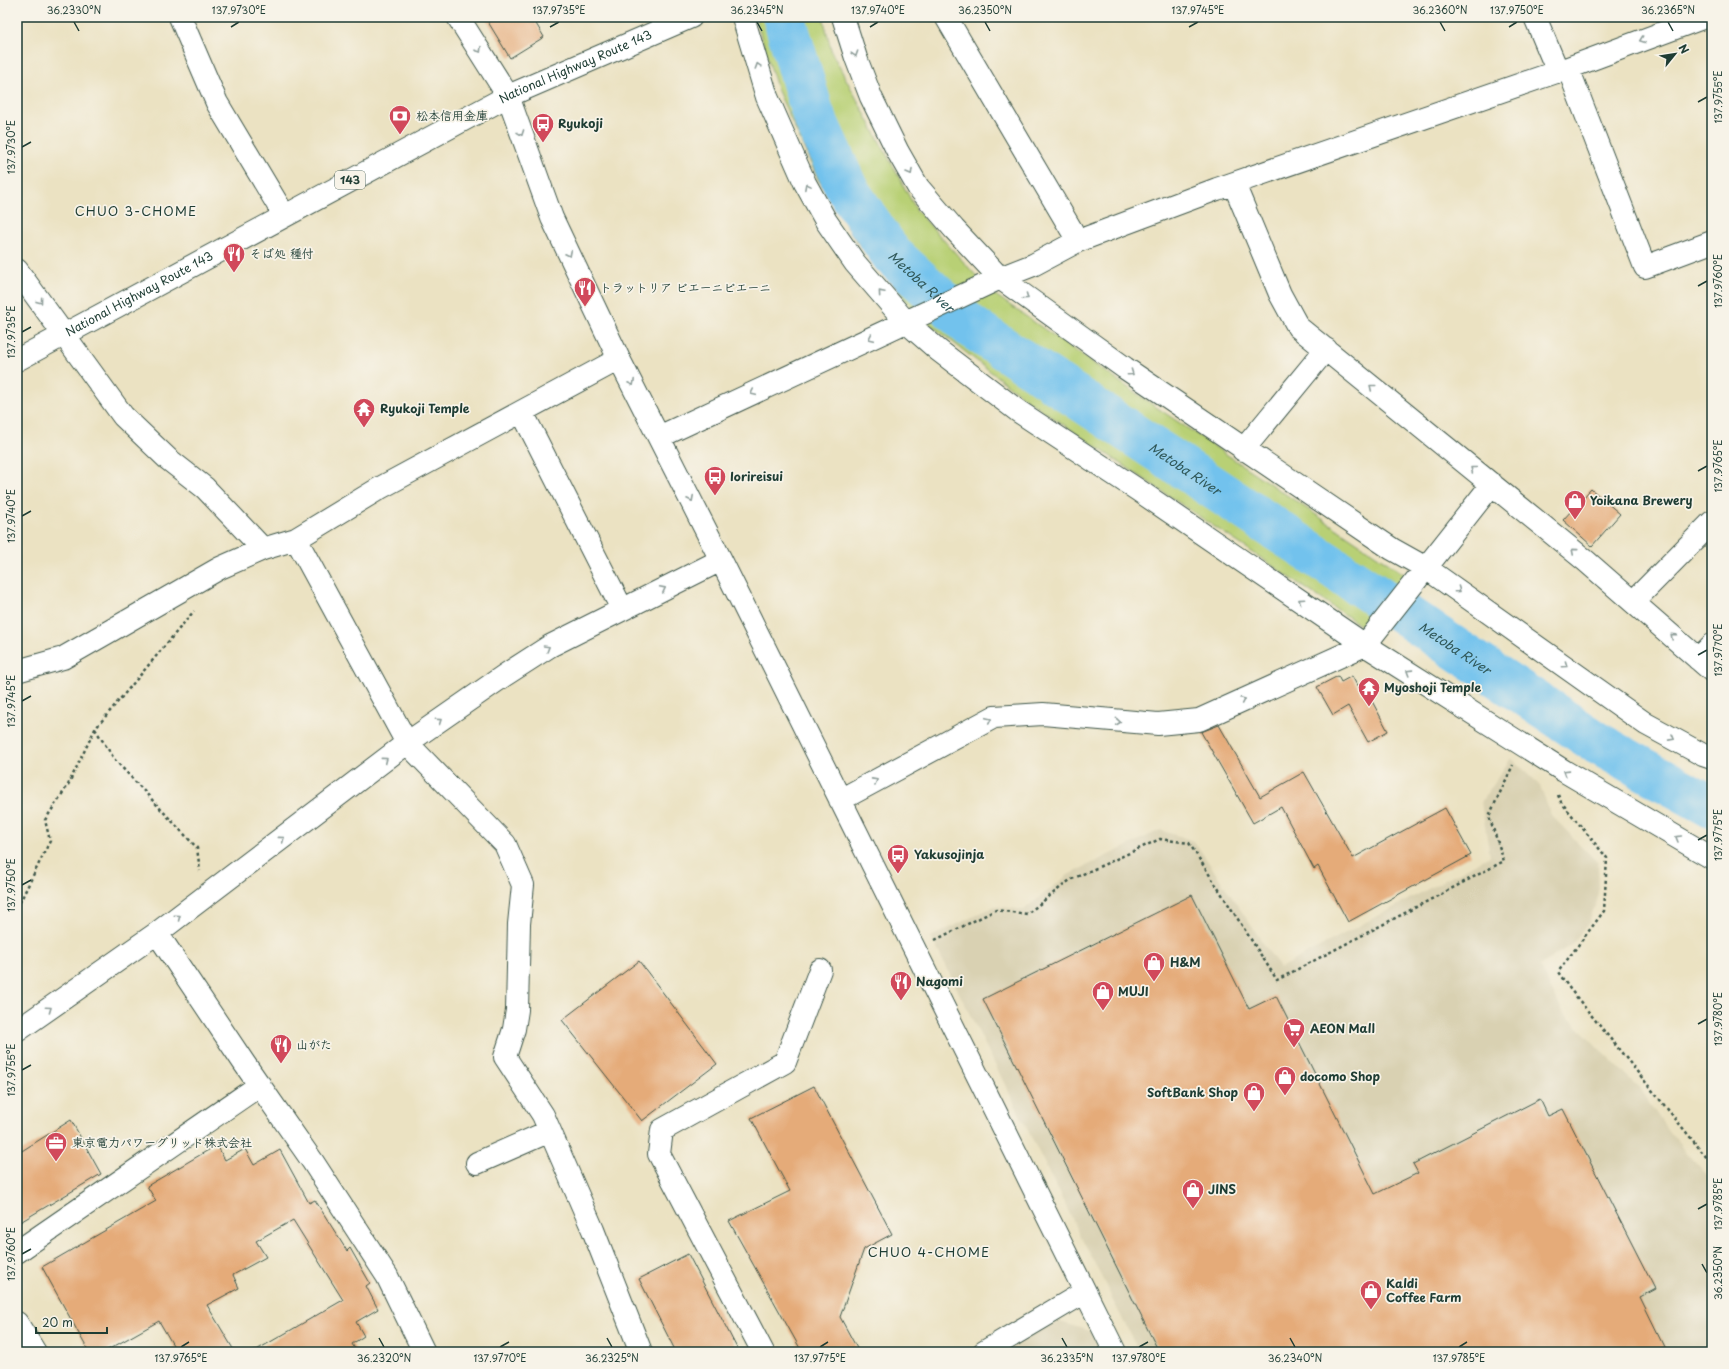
<svg xmlns="http://www.w3.org/2000/svg" width="1729" height="1369" font-family="'Playpen Sans','Klee One',sans-serif">
<style>
.built{fill:#d9d1b2}
.green{fill:#b8d075;stroke:#6c8654}
.lines{fill:none;stroke-linecap:round;stroke-linejoin:round}
.river{stroke:#72c2ed;stroke-width:43}
.building{fill:#e5ab79}
.minor-casing{stroke:#3e5649;stroke-width:24}
.major-casing{stroke:#3e5649;stroke-width:24}
.highway-casing{stroke:#3e5649;stroke-width:24}
.path{stroke:#3e5649;stroke-width:2.5;stroke-dasharray:3 3;stroke-linecap:butt}
.minor{stroke:#fff;stroke-width:22}
.major{stroke:#fff;stroke-width:22}
.highway{stroke:#fff;stroke-width:22}
.oneway{stroke:#8f9e9a}
.ticks{fill:none;stroke:#1f3d34;stroke-width:1.5}
.labels{text-anchor:middle;stroke-width:3.5;stroke-linejoin:round;paint-order:stroke}
.shield{fill:#f7f3e8;stroke:#60746a;stroke-width:1}
.shield-label{font-size:11px;font-weight:bold;fill:#1f3d34}
.street-label{font-size:12px;fill:#1f3d34;stroke:#f7f3e8}
.poi-label{font-size:12px;font-weight:bold;fill:#1f3d34;stroke:#f7f3e8;text-anchor:start}
.neighbourhood-label{font-size:13px;letter-spacing:1px;fill:#1f3d34;stroke:#f7f3e8}
.water-label{font-size:13px;font-style:italic;fill:#305859;stroke:#f7f3e8}
.neatline{fill:none;stroke:#1f3d34;stroke-width:1.5}
.ticks-label{font-size:10px;text-anchor:middle;fill:#1f3d34}
</style>
<rect width="100%" height="100%" fill="#f7f3e8"/>
<filter id="ink" filterUnits="userSpaceOnUse"><feTurbulence type="fractalNoise" baseFrequency=".025" numOctaves="2"/><feDisplacementMap in="SourceGraphic" scale="8" xChannelSelector="R" yChannelSelector="G"/><feConvolveMatrix kernelMatrix="1 2 1 2 8 2 1 2 1" color-interpolation-filters="sRGB"/></filter>
<filter id="wash" filterUnits="userSpaceOnUse"><feTurbulence type="fractalNoise" baseFrequency=".012" numOctaves="4" result="noise"/><feDisplacementMap in="SourceGraphic" scale="16" xChannelSelector="R" yChannelSelector="G"/><feGaussianBlur stdDeviation="0.9" result="paint"/><feColorMatrix in="noise" values="0 0 0 0 0 0 0 0 0 0 0 0 0 0 0 0 0 1.4 0 .05"/><feComposite in="paint" operator="in"/></filter>
<g filter="url(#wash)">
<rect width="100%" height="100%" fill="#ebe2c2"/>
<path class="built" d="M 1511,758 L 1539,784 L 1551,815 L 1598,863 L 1599,894 L 1589,923 L 1571,945 L 1539,966 L 1563,1012 L 1638,1087 L 1671,1135 L 1712,1180 L 1712,1352 L 1139,1352 L 931,937 L 995,906 L 1024,910 L 1068,875 L 1160,830 L 1194,841 L 1280,968 L 1490,856 L 1481,802 Z
M 1057,1321 L 1093,1332 L 1103,1352 L 1004,1352 Z"/>
<path class="green" d="M 755,17 L 774,17 L 804,115 L 841,191 L 888,260 L 922,292 L 1012,360 L 1384,611 L 1369,631 L 1027,400 L 927,322 L 908,303 L 856,241 L 818,179 L 778,91 Z
M 796,17 L 823,17 L 832,53 L 917,211 L 991,292 L 1150,403 L 1407,576 L 1393,602 L 942,296 L 886,235 L 848,177 L 820,112 Z"/>
<g class="lines">
<path class="river" id="s1" d="M 784,17 L 813,114 L 847,189 L 892,255 L 970,326 L 1599,744 L 1712,807"/>
</g>
<g id="blocks">
<path class="building" d="M 485,17 L 532,17 L 544,37 L 510,58 Z
M 1591,489 L 1620,514 L 1592,546 L 1563,520 Z
M 1338,676 L 1341,682 L 1352,676 L 1361,693 L 1366,690 L 1388,731 L 1368,742 L 1348,706 L 1333,715 L 1317,687 Z
M 1219,725 L 1260,797 L 1304,772 L 1353,858 L 1445,808 L 1471,855 L 1348,922 L 1318,866 L 1314,869 L 1281,807 L 1253,823 L 1201,732 Z
M 1192,895 L 1249,1009 L 1276,996 L 1375,1194 L 1418,1173 L 1413,1164 L 1540,1099 L 1548,1116 L 1563,1109 L 1655,1289 L 1640,1297 L 1667,1352 L 1159,1352 L 983,999 Z
M 639,961 L 717,1064 L 642,1121 L 562,1020 Z
M 814,1086 L 892,1234 L 864,1249 L 840,1317 L 859,1352 L 802,1352 L 729,1221 L 790,1191 L 751,1118 Z
M 71,1120 L 101,1174 L 17,1224 L 17,1154 Z
M 217,1145 L 225,1160 L 245,1149 L 254,1165 L 280,1150 L 309,1203 L 315,1200 L 347,1251 L 350,1248 L 370,1283 L 366,1286 L 378,1309 L 356,1322 L 364,1336 L 352,1344 L 357,1352 L 253,1352 L 343,1300 L 293,1220 L 256,1241 L 266,1257 L 233,1275 L 239,1288 L 207,1305 L 235,1352 L 177,1352 L 159,1321 L 104,1352 L 89,1352 L 42,1267 L 156,1201 L 147,1186 Z
M 688,1254 L 739,1352 L 676,1352 L 639,1279 Z"/>
</g>
</g>
<g filter="url(#ink)">
<use href="#blocks" fill-opacity="0" stroke="#3e5649" stroke-width="1"/>
<g class="lines">
<g class="minor-casing">
<path id="minor" d="M 180,17 L 217,103 L 284,215
M 458,17 L 508,96 L 552,218 L 619,359 L 721,560 L 1115,1352
M 743,17 L 767,97 L 805,183 L 826,221 L 855,263 L 906,322 L 938,350 L 1018,411 L 1138,490 L 1365,645 L 1564,771 L 1712,858
M 843,17 L 856,58 L 871,97 L 898,152 L 918,187 L 954,229 L 1000,278 L 1125,368 L 1392,549 L 1426,568 L 1646,724 L 1703,755 L 1712,758
M 946,17 L 1078,241
M 1535,17 L 1558,72
M 1568,68 L 1645,267 L 1712,242
M 1234,184 L 1280,294 L 1298,327 L 1586,561 L 1712,671
M 17,270 L 123,416 L 168,459 L 205,488 L 263,549
M 522,412 L 622,609
M 659,437 L 1000,278 L 1033,265 L 1078,241 L 1217,189 L 1568,68 L 1705,17
M 1243,450 L 1326,349
M 296,539 L 407,743 L 505,844 L 523,885 L 519,924 L 517,1010 L 514,1029 L 505,1057 L 543,1115 L 593,1230 L 641,1352
M 1633,602 L 1712,522
M 1698,659 L 1712,645
M 17,671 L 63,658 L 220,568 L 263,549 L 296,539 L 380,488 L 619,359
M 840,800 L 994,717 L 1043,714 L 1158,724 L 1199,720 L 1365,645 L 1492,484
M 157,933 L 244,1063 L 313,1162 L 387,1276 L 424,1352
M 17,1031 L 157,933 L 407,743 L 505,675 L 550,646 L 721,560
M 477,1163 L 550,1131
M 17,1252 L 260,1085
M 763,1352 L 659,1154 L 662,1130 L 785,1062 L 820,970
M 984,1352 L 1085,1292"/>
</g>
<g class="major-casing">
<path id="major" d="M 17,1323 L 35,1352"/>
</g>
<g class="highway-casing">
<g id="highway">
<path id="s2" d="M 17,360 L 508,96 L 691,17"/>
</g>
</g>
<path class="path" d="M 95,729 L 115,760 L 197,848 L 200,871
M 1558,795 L 1561,802 L 1607,858 L 1604,911 L 1558,972 L 1570,989 L 1712,1164
M 17,908 L 50,841 L 45,820 L 68,785 L 95,729 L 194,611
M 935,940 L 996,910 L 1027,914 L 1070,880 L 1160,839 L 1189,843 L 1277,980 L 1504,861 L 1489,816 L 1513,765"/>
<use href="#minor" class="minor"/>
<use href="#major" class="major"/>
<use href="#highway" class="highway"/>
</g>
<defs><path id="oneway-chevron" d="M-2-3.5L2.5 0L-2 3.5" fill="none" stroke-width="1.6" stroke-linecap="round" stroke-linejoin="round"/></defs>
<g class="oneway">
<use href="#oneway-chevron" transform="translate(1642 40) rotate(160)"/>
<use href="#oneway-chevron" transform="translate(479 50) rotate(58)"/>
<use href="#oneway-chevron" transform="translate(855 54) rotate(72)"/>
<use href="#oneway-chevron" transform="translate(758 66) rotate(-107)"/>
<use href="#oneway-chevron" transform="translate(521 133) rotate(70)"/>
<use href="#oneway-chevron" transform="translate(910 172) rotate(60)"/>
<use href="#oneway-chevron" transform="translate(807 186) rotate(-118)"/>
<use href="#oneway-chevron" transform="translate(569 254) rotate(64)"/>
<use href="#oneway-chevron" transform="translate(881 293) rotate(-131)"/>
<use href="#oneway-chevron" transform="translate(1026 297) rotate(36)"/>
<use href="#oneway-chevron" transform="translate(40 301) rotate(54)"/>
<use href="#oneway-chevron" transform="translate(871 338) rotate(155)"/>
<use href="#oneway-chevron" transform="translate(1131 373) rotate(35)"/>
<use href="#oneway-chevron" transform="translate(632 383) rotate(63)"/>
<use href="#oneway-chevron" transform="translate(1372 387) rotate(-141)"/>
<use href="#oneway-chevron" transform="translate(753 393) rotate(155)"/>
<use href="#oneway-chevron" transform="translate(1473 469) rotate(-142)"/>
<use href="#oneway-chevron" transform="translate(691 499) rotate(63)"/>
<use href="#oneway-chevron" transform="translate(1574 551) rotate(-140)"/>
<use href="#oneway-chevron" transform="translate(663 589) rotate(-27)"/>
<use href="#oneway-chevron" transform="translate(1458 590) rotate(35)"/>
<use href="#oneway-chevron" transform="translate(1301 601) rotate(-146)"/>
<use href="#oneway-chevron" transform="translate(1673 636) rotate(-138)"/>
<use href="#oneway-chevron" transform="translate(547 648) rotate(-31)"/>
<use href="#oneway-chevron" transform="translate(1565 665) rotate(35)"/>
<use href="#oneway-chevron" transform="translate(1409 672) rotate(-148)"/>
<use href="#oneway-chevron" transform="translate(1243 700) rotate(-24)"/>
<use href="#oneway-chevron" transform="translate(989 720) rotate(-25)"/>
<use href="#oneway-chevron" transform="translate(439 721) rotate(-34)"/>
<use href="#oneway-chevron" transform="translate(1118 722) rotate(6)"/>
<use href="#oneway-chevron" transform="translate(1672 738) rotate(29)"/>
<use href="#oneway-chevron" transform="translate(385 760) rotate(-37)"/>
<use href="#oneway-chevron" transform="translate(1566 772) rotate(-148)"/>
<use href="#oneway-chevron" transform="translate(875 781) rotate(-29)"/>
<use href="#oneway-chevron" transform="translate(1678 838) rotate(-150)"/>
<use href="#oneway-chevron" transform="translate(282 839) rotate(-37)"/>
<use href="#oneway-chevron" transform="translate(178 917) rotate(-37)"/>
<use href="#oneway-chevron" transform="translate(49 1009) rotate(-35)"/>
</g>
</g>
<path class="ticks" d="M 74,22 L 79,31M 757,22 L 762,31M 985,22 L 990,31M 1440,22 L 1445,31M 1668,22 L 1673,31M 231,27 L 239,22M 550,27 L 559,22M 870,27 L 878,22M 1189,27 L 1198,22M 1509,27 L 1517,22M 1698,102 L 1707,97M 22,147 L 31,142M 1698,286 L 1707,281M 22,332 L 31,327M 1698,471 L 1707,466M 22,516 L 31,511M 1698,655 L 1707,650M 22,701 L 31,696M 1698,840 L 1707,835M 22,885 L 31,880M 1698,1024 L 1707,1019M 22,1070 L 31,1065M 1698,1209 L 1707,1204M 22,1254 L 31,1249M 1702,1264 L 1707,1273M 379,1338 L 384,1347M 607,1338 L 612,1347M 1062,1338 L 1067,1347M 1290,1338 L 1295,1347M 181,1347 L 189,1342M 500,1347 L 509,1342M 820,1347 L 828,1342M 1139,1347 L 1148,1342M 1459,1347 L 1467,1342"/>
<defs>
<g id="bank-pin" transform="scale(1.15)"><path d="M0 17L-7.5 6A9.5 9.5 0 1 1 7.5 6Z" fill="#d1495b" stroke="#f7f3e8"/><path d="M-6-4H6V4H-6ZM0-2.3a2.3 2.3 0 1 0 0 4.6a2.3 2.3 0 1 0 0-4.6Z" fill="#fff"/></g>
<g id="bus-pin" transform="scale(1.15)"><path d="M0 17L-7.5 6A9.5 9.5 0 1 1 7.5 6Z" fill="#d1495b" stroke="#f7f3e8"/><path d="M-5-6H5V4H4V6H2V4H-2V6H-4V4H-5ZM-3.5-4V0h7V-4ZM-3.5 1.2v1.5H-2V1.2ZM2 1.2v1.5H3.5V1.2Z" fill="#fff"/></g>
<g id="restaurant-pin" transform="scale(1.15)"><path d="M0 17L-7.5 6A9.5 9.5 0 1 1 7.5 6Z" fill="#d1495b" stroke="#f7f3e8"/><path d="M-5-6h1v4h1v-4h1v4h1v-4h1v5L-1.5 .5V6h-2V.5L-5-1ZM5-6V6H3V1.5H1.5Q1.5-4 5-6Z" fill="#fff"/></g>
<g id="temple-pin" transform="scale(1.15)"><path d="M0 17L-7.5 6A9.5 9.5 0 1 1 7.5 6Z" fill="#d1495b" stroke="#f7f3e8"/><path d="M0-6L5-2H3V0L6.5 2.5H4V6H1.5V3h-3V6H-4V2.5H-6.5L-3 0V-2H-5Z" fill="#fff"/></g>
<g id="shop-pin" transform="scale(1.15)"><path d="M0 17L-7.5 6A9.5 9.5 0 1 1 7.5 6Z" fill="#d1495b" stroke="#f7f3e8"/><path d="M-5-2.5h2.3a2.7 3.5 0 0 1 5.4 0H5L5.5 6h-11ZM-1.5-2.5h3a1.5 2.3 0 0 0-3 0Z" fill="#fff"/></g>
<g id="supermarket-pin" transform="scale(1.15)"><path d="M0 17L-7.5 6A9.5 9.5 0 1 1 7.5 6Z" fill="#d1495b" stroke="#f7f3e8"/><path d="M-6-5.5h2.5l.6 2H6L4.5 2H-2.5L-4.4-4H-6ZM-1.5 3.2a1.3 1.3 0 1 0 .1 0ZM3 3.2a1.3 1.3 0 1 0 .1 0Z" fill="#fff"/></g>
<g id="office-pin" transform="scale(1.15)"><path d="M0 17L-7.5 6A9.5 9.5 0 1 1 7.5 6Z" fill="#d1495b" stroke="#f7f3e8"/><path d="M-6-3h4V-5.5h4V-3h4V5H-6ZM-1-4.5V-3h2v-1.5ZM-6 0V1H6V0Z" fill="#fff"/></g>
</defs>
<g fill-rule="evenodd">
<use href="#bank-pin" x="400" y="116"/>
<use href="#bus-pin" x="543" y="124"/>
<use href="#restaurant-pin" x="234" y="254"/>
<use href="#restaurant-pin" x="585" y="288"/>
<use href="#temple-pin" x="364" y="409"/>
<use href="#bus-pin" x="715" y="477"/>
<use href="#shop-pin" x="1575" y="501"/>
<use href="#temple-pin" x="1369" y="688"/>
<use href="#bus-pin" x="898" y="855"/>
<use href="#shop-pin" x="1154" y="963"/>
<use href="#restaurant-pin" x="901" y="982"/>
<use href="#shop-pin" x="1103" y="992"/>
<use href="#supermarket-pin" x="1294" y="1029"/>
<use href="#restaurant-pin" x="281" y="1045"/>
<use href="#shop-pin" x="1285" y="1077"/>
<use href="#shop-pin" x="1254" y="1093"/>
<use href="#office-pin" x="56" y="1143"/>
<use href="#shop-pin" x="1193" y="1190"/>
<use href="#shop-pin" x="1371" y="1291"/>
</g>
<g class="labels">
<rect class="shield" x="335" y="171" width="30" height="18" rx="3"/>
<g class="shield-label">
<text x="350" y="184">143</text>
</g>
<g class="street-label">
<text dy="4" stroke="none"><textPath href="#s2" startOffset="631">National Highway Route 143</textPath></text>
<text dy="4" stroke="none"><textPath href="#s2" startOffset="139">National Highway Route 143</textPath></text>
</g>
<g class="poi-label">
<text x="416" y="120">松本信用金庫</text>
<text x="558" y="128">Ryukoji</text>
<text x="250" y="258">そば処 種付</text>
<text x="600" y="292">トラットリア ビエーニビエーニ</text>
<text x="380" y="413">Ryukoji Temple</text>
<text x="730" y="481">Iorireisui</text>
<text x="1590" y="505">Yoikana Brewery</text>
<text x="1384" y="692">Myoshoji Temple</text>
<text x="914" y="859">Yakusojinja</text>
<text x="1170" y="967">H&amp;M</text>
<text x="916" y="986">Nagomi</text>
<text x="1118" y="996">MUJI</text>
<text x="1310" y="1033">AEON Mall</text>
<text x="296" y="1049">山がた</text>
<text x="1300" y="1081">docomo Shop</text>
<text x="1238" y="1097" text-anchor="end">SoftBank Shop</text>
<text x="72" y="1147">東京電力パワーグリッド株式会社</text>
<text x="1208" y="1194">JINS</text>
<text x="1386" y="1288">Kaldi<tspan x="1386" dy="14">Coffee Farm</tspan></text>
</g>
<g class="neighbourhood-label">
<text x="136" y="216">CHUO 3-CHOME</text>
<text x="929" y="1257">CHUO 4-CHOME</text>
</g>
<g class="water-label">
<text dy="5" stroke="none"><textPath href="#s1" startOffset="303">Metoba River</textPath></text>
<text dy="5" stroke="none"><textPath href="#s1" startOffset="627">Metoba River</textPath></text>
<text dy="5" stroke="none"><textPath href="#s1" startOffset="951">Metoba River</textPath></text>
</g>
</g>
<rect width="1729" height="1369" fill="none" stroke="#f7f3e8" stroke-width="44"/>
<g transform="translate(1675 54) rotate(60)" stroke="#f7f3e8" stroke-width="3" paint-order="stroke">
<path d="M0-3L7 15L0 10L-7 15Z" fill="#1f3d34"/>
<text y="-6" font-size="11" font-weight="bold" text-anchor="middle" fill="#1f3d34">N</text>
</g>
<path d="M36 1327v6h71v-6" fill="none" stroke="#1f3d34" stroke-width="2"/>
<text x="42" y="1327" font-size="12" fill="#1f3d34" stroke="#f7f3e8" stroke-width="3" paint-order="stroke">20 m</text>
<rect x="22" y="22" width="1685" height="1325" class="neatline"/>
<g class="ticks-label">
<text x="74" y="14">36.2330°N</text>
<text x="239" y="14">137.9730°E</text>
<text x="559" y="14">137.9735°E</text>
<text x="757" y="14">36.2345°N</text>
<text x="878" y="14">137.9740°E</text>
<text x="985" y="14">36.2350°N</text>
<text x="1198" y="14">137.9745°E</text>
<text x="1440" y="14">36.2360°N</text>
<text x="1517" y="14">137.9750°E</text>
<text x="1668" y="14">36.2365°N</text>
<text transform="translate(1718 97) rotate(-90)" y="4">137.9755°E</text>
<text transform="translate(11 147) rotate(-90)" y="4">137.9730°E</text>
<text transform="translate(1718 281) rotate(-90)" y="4">137.9760°E</text>
<text transform="translate(11 332) rotate(-90)" y="4">137.9735°E</text>
<text transform="translate(1718 466) rotate(-90)" y="4">137.9765°E</text>
<text transform="translate(11 516) rotate(-90)" y="4">137.9740°E</text>
<text transform="translate(1718 650) rotate(-90)" y="4">137.9770°E</text>
<text transform="translate(11 701) rotate(-90)" y="4">137.9745°E</text>
<text transform="translate(1718 835) rotate(-90)" y="4">137.9775°E</text>
<text transform="translate(11 885) rotate(-90)" y="4">137.9750°E</text>
<text transform="translate(1718 1019) rotate(-90)" y="4">137.9780°E</text>
<text transform="translate(11 1070) rotate(-90)" y="4">137.9755°E</text>
<text transform="translate(1718 1204) rotate(-90)" y="4">137.9785°E</text>
<text transform="translate(11 1254) rotate(-90)" y="4">137.9760°E</text>
<text transform="translate(1718 1273) rotate(-90)" y="4">36.2350°N</text>
<text x="181" y="1362">137.9765°E</text>
<text x="384" y="1362">36.2320°N</text>
<text x="500" y="1362">137.9770°E</text>
<text x="612" y="1362">36.2325°N</text>
<text x="820" y="1362">137.9775°E</text>
<text x="1067" y="1362">36.2335°N</text>
<text x="1139" y="1362">137.9780°E</text>
<text x="1295" y="1362">36.2340°N</text>
<text x="1459" y="1362">137.9785°E</text>
</g>
</svg>
